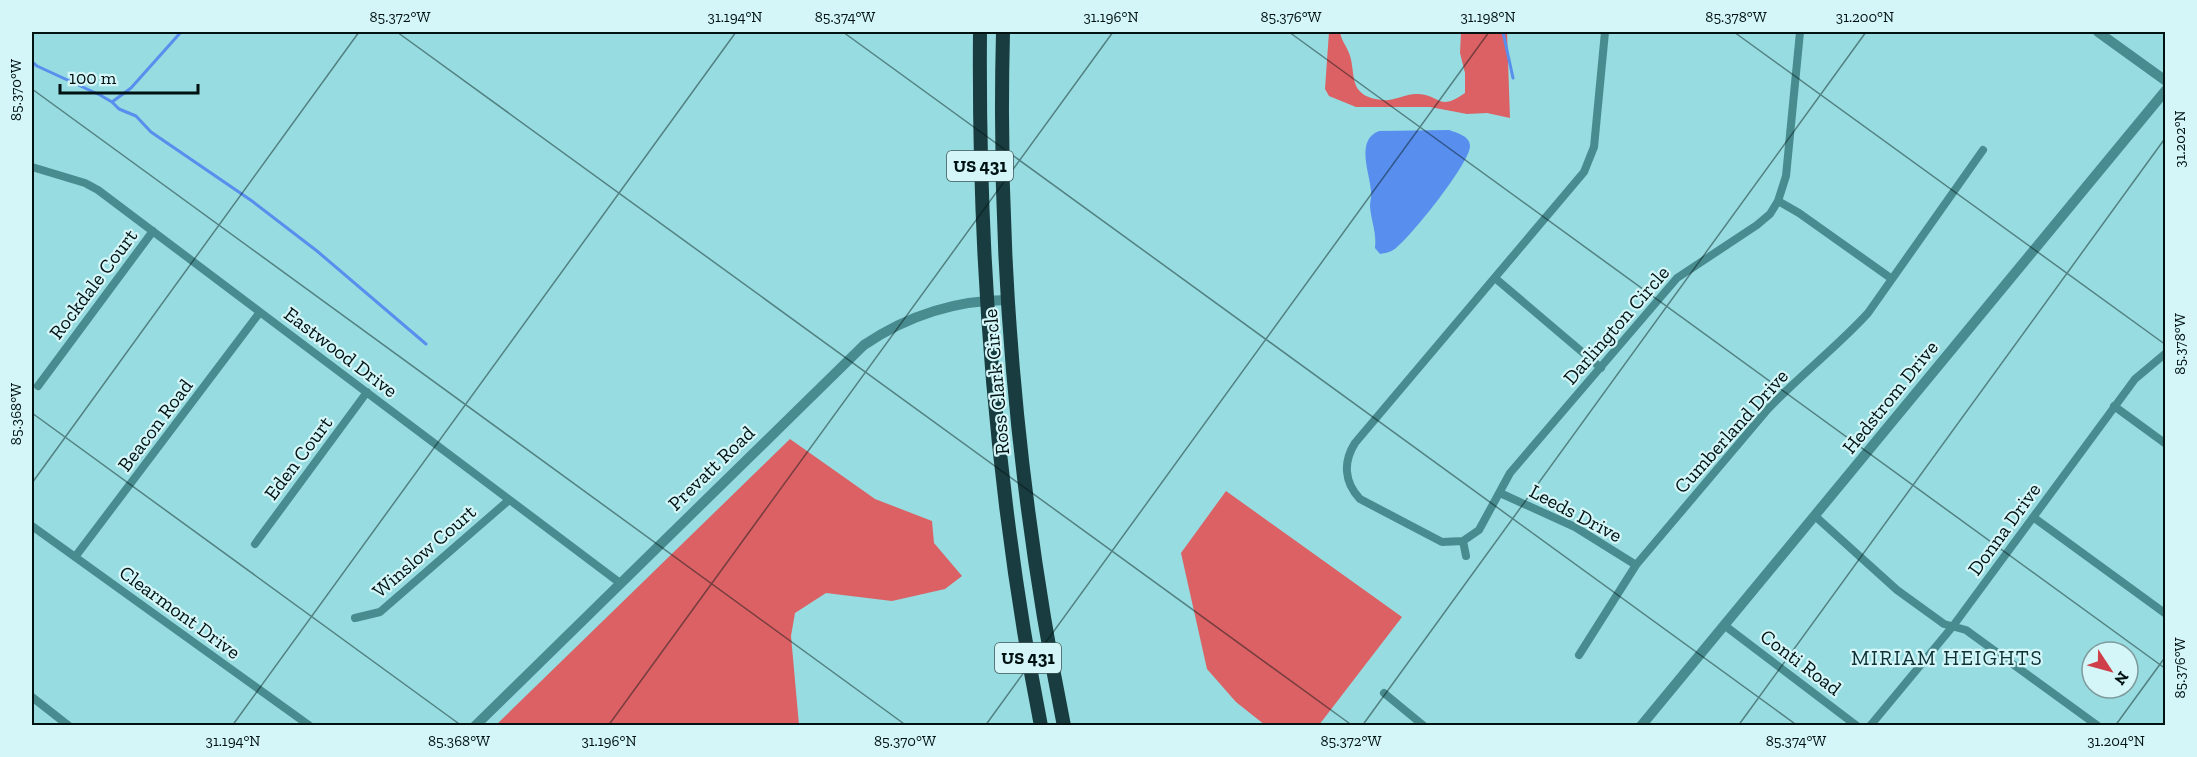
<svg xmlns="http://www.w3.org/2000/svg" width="2197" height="757" font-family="'Zilla Slab',serif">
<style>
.forest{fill:#db6164}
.water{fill:#588eed}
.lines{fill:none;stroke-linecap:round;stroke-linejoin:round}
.stream{stroke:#588eed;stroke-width:3}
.minor{stroke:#498c90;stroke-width:8}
.tertiary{stroke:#498c90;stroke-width:10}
.trunk{stroke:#183c3f;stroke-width:14}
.ticks{fill:none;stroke:#001112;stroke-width:1.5;stroke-opacity:0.45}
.labels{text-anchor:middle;stroke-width:4.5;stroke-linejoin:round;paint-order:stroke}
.shield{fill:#d4f6f8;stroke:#405657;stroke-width:1.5}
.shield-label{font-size:18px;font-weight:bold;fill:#001112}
.street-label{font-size:20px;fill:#001112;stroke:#d4f6f8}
.neighbourhood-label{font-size:21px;letter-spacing:1.5px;fill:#0d3235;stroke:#d4f6f8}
.neatline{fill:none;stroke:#001112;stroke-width:2}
.ticks-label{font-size:15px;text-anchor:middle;fill:#001112}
</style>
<rect width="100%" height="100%" fill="#96dce0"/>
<path class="forest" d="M 1329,32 L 1340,32 C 1341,40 1346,45 1349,53 C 1357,73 1346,96 1382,100 C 1393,102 1406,93 1418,94 C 1441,95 1438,112 1465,93 L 1465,73 L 1460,53 L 1461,32 L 1507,32 L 1510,118 L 1487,113 L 1467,114 L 1430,107 L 1356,107 L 1329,96 L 1325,89 Z
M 790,439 L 875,499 L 932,521 L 934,543 L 962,576 L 945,589 L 892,601 L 826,593 L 795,613 L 791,636 L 799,725 L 496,725 Z
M 1226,491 L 1402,617 L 1319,725 L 1265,725 L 1236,702 L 1207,669 L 1181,553 Z"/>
<path class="water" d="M 1449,130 C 1457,133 1470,136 1470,146 C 1470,163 1412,235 1397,247 C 1392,252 1386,253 1380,254 L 1375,248 C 1377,233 1371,221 1370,206 C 1370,201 1372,196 1371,191 C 1370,173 1355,140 1379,131 Z"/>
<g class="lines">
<path class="stream" d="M 1503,32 L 1513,78
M 32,62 L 37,66 L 100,95 L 112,102 L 119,109 L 136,116 L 151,132 L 252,201 L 317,251 L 426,344
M 112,102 L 131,88 L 181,32"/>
<path class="minor" d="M 1605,32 L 1594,147 L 1584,172 L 1355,443 C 1343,462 1344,482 1360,499 L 1442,542 L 1463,541 L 1479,530 L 1510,473 L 1677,278 L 1757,225 L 1770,214 L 1778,201 L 1786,176 L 1800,32
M 32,167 L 85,183 L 98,190 L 620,583
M 1778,201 L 1799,213 L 1892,279
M 1495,278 L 1601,368
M 38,386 L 153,231
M 2114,406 L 2166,444
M 1500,493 L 1575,527 L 1636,565
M 1815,516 L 1897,590 L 1944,624 L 1966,630 L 2098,726
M 2033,517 L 2166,614
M 32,526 L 310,726
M 1463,541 L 1466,556
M 255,544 L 367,392
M 75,557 L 260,312
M 355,618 L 380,612 L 509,500
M 1724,625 L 1857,726
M 1579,655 L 1636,565 L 1768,409 C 1800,375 1837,347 1868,313 L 1983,150
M 1384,693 L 1424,726
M 32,697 L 69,726
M 1870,726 L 1953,626 L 2135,379 L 2166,353"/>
<path class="tertiary" d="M 2098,32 L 2166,81
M 475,726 L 864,345 C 907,316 956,300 1008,300
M 1641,726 L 2166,90"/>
<path class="trunk" d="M 980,32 C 978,265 996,496 1041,726
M 1003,32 C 997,263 1018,498 1064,726"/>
</g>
<path class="ticks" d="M 397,32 L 1353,726M 843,32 L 1798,726M 1289,32 L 2166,669M 1734,32 L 2166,345M 32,89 L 907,726M 32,413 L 462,726M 32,483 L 359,32M 232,726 L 736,32M 608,726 L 1113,32M 985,726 L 1489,32M 1362,726 L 1866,32M 1738,726 L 2166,137M 2115,726 L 2166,656"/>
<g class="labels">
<g class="shield">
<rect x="947" y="151" width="66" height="30" rx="4.5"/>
<rect x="995" y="643" width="66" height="30" rx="4.5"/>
</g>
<g class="shield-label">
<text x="980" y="172">US 431</text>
<text x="1028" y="664">US 431</text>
</g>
<g class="street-label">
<text transform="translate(93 284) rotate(-53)" y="7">Rockdale Court</text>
<text transform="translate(1616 325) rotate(-49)" y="7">Darlington Circle</text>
<text transform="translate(341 352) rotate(37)" y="7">Eastwood Drive</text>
<text transform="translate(996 382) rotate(-95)" y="7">Ross Clark Circle</text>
<text transform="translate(1890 397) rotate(-51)" y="7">Hedstrom Drive</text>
<text transform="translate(155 425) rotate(-53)" y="7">Beacon Road</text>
<text transform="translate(1731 431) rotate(-48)" y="7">Cumberland Drive</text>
<text transform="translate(298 458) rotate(-53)" y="7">Eden Court</text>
<text transform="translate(711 468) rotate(-44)" y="7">Prevatt Road</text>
<text transform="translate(1576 513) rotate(28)" y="7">Leeds Drive</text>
<text transform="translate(2004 529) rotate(-54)" y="7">Donna Drive</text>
<text transform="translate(424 551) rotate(-41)" y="7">Winslow Court</text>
<text transform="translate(180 612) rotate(36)" y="7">Clearmont Drive</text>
<text transform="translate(1801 662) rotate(37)" y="7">Conti Road</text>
</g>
<g class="neighbourhood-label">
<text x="1947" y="665">MIRIAM HEIGHTS</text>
</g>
</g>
<rect width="2197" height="757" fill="none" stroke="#d4f6f8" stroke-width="66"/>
<g transform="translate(2110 670) rotate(126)"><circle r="28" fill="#d4f6f8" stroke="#7f9a9c" stroke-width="1.5"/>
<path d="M0-4.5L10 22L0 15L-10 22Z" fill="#cf3f49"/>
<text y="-9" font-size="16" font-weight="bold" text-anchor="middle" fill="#001112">N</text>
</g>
<path d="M60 84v9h138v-9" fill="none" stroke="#001112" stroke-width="3"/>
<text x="69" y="84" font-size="18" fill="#001112" stroke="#d4f6f8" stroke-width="4.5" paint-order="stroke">100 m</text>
<rect x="33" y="33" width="2131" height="691" class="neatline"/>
<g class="ticks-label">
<text x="400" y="22">85.372°W</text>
<text x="735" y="22">31.194°N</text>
<text x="845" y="22">85.374°W</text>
<text x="1111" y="22">31.196°N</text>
<text x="1291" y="22">85.376°W</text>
<text x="1488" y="22">31.198°N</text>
<text x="1736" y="22">85.378°W</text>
<text x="1865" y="22">31.200°N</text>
<text transform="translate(16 90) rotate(-90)" y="5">85.370°W</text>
<text transform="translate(2180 139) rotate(-90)" y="5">31.202°N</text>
<text transform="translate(2180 344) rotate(-90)" y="5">85.378°W</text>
<text transform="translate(16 414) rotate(-90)" y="5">85.368°W</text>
<text transform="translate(2180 668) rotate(-90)" y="5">85.376°W</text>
<text x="233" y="746">31.194°N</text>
<text x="459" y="746">85.368°W</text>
<text x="609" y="746">31.196°N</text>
<text x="905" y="746">85.370°W</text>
<text x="1351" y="746">85.372°W</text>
<text x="1796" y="746">85.374°W</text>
<text x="2116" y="746">31.204°N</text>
</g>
</svg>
